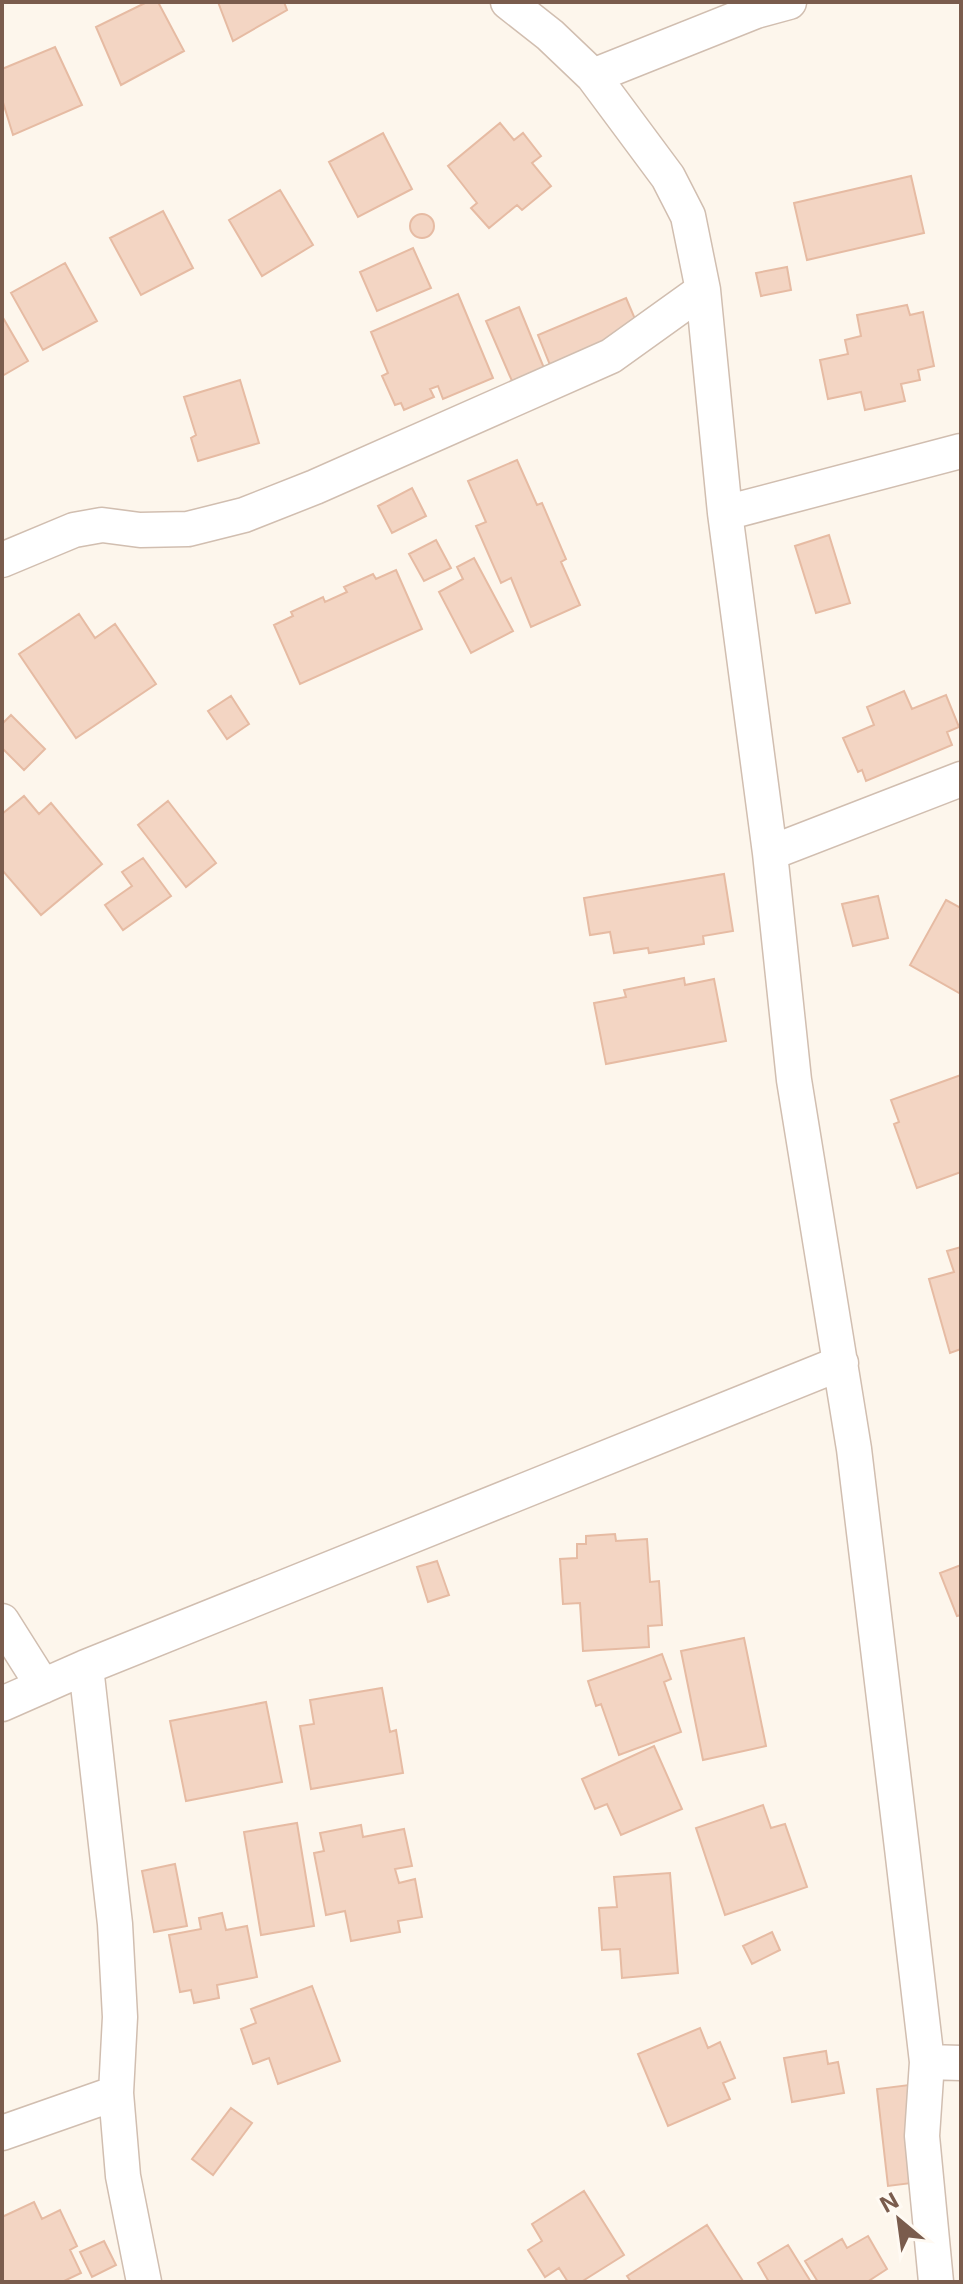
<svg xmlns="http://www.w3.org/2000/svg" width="963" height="2284" font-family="Inter,sans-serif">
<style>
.building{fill:#f3d5c3;stroke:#e6bba3;stroke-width:2}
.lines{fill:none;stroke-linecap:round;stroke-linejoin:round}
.minor-casing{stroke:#d1beb0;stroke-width:37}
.minor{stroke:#fff;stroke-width:34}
</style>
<rect width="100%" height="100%" fill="#fdf6ec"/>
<path class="building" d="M 147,2 L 158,2 L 184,51 L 121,85 L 96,27 Z
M 218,2 L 284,2 L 287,10 L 233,41 Z
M 55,47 L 82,105 L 13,135 L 2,99 L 2,69 Z
M 500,123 L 514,140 L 523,133 L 541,156 L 532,163 L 551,186 L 522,210 L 517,205 L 489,228 L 471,208 L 477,203 L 448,166 Z
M 383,133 L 412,189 L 358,217 L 329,162 Z
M 911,176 L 924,233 L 807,260 L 794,203 Z
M 280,190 L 313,245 L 262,276 L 229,220 Z
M 163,211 L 193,268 L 141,295 L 110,238 Z
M410 226a12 12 0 1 1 24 0a12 12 0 1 1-24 0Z
M 413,248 L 431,288 L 377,311 L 360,272 Z
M 65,263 L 97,321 L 43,350 L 11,293 Z
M 787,267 L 791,290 L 761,296 L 756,273 Z
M 458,294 L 493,378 L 443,399 L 438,386 L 430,389 L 434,397 L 404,410 L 401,403 L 395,405 L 382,376 L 388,373 L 371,332 Z
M 626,298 L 641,333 L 552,370 L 538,335 Z
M 907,305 L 910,315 L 923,312 L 934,366 L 918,370 L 920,380 L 901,384 L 905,401 L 865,410 L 861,392 L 828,399 L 820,360 L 848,354 L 845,340 L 861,336 L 857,315 Z
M 519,307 L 544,368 L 512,381 L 486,321 Z
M 2,316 L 28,361 L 2,376 Z
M 240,380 L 259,443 L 198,461 L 191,438 L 196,435 L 184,397 Z
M 517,460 L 537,505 L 542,503 L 566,559 L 561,562 L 580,605 L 531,627 L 511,578 L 501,583 L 476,526 L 486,522 L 468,481 Z
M 412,488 L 426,516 L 392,533 L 378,506 Z
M 829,535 L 850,603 L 816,613 L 795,546 Z
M 436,540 L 451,568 L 424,581 L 409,554 Z
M 474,558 L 513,631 L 471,653 L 439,592 L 463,579 L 457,567 Z
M 396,570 L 422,629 L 300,684 L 274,625 L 293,616 L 291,612 L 323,597 L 325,602 L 347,592 L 344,587 L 373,574 L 376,579 Z
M 79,614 L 95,638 L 115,624 L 156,684 L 76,738 L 19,654 Z
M 904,691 L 912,709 L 946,695 L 959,727 L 947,732 L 952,745 L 866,781 L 862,770 L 858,772 L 843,738 L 874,725 L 867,707 Z
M 231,696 L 249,724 L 227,739 L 208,711 Z
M 11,715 L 45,749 L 24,770 L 2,748 L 2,724 Z
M 24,796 L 39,814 L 51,803 L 102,864 L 41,915 L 2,870 L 2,814 Z
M 168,801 L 216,863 L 186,887 L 138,825 Z
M 143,858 L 171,896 L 123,930 L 105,905 L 132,886 L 122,872 Z
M 724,874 L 733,931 L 703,936 L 704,944 L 649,953 L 648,948 L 614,953 L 610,932 L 590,935 L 584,898 Z
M 878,896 L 888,938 L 853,946 L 842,904 Z
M 946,900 L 961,908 L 961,994 L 910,965 Z
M 684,978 L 685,985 L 714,979 L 726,1041 L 606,1064 L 594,1003 L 626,997 L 624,990 Z
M 961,1075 L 961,1172 L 917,1188 L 894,1124 L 899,1122 L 891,1100 Z
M 961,1247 L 961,1349 L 950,1353 L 929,1279 L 954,1272 L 947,1251 Z
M 615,1534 L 616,1541 L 647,1539 L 650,1582 L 659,1581 L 662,1625 L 648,1626 L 649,1647 L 583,1651 L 580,1603 L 563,1604 L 560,1559 L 577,1558 L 577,1544 L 586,1544 L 586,1536 Z
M 437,1561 L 449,1595 L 428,1602 L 417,1567 Z
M 961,1565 L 961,1615 L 957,1616 L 940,1573 Z
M 744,1638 L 766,1746 L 703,1760 L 681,1651 Z
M 662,1654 L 671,1679 L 664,1682 L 681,1732 L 619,1755 L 601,1704 L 596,1706 L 588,1681 Z
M 382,1688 L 390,1732 L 396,1730 L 403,1773 L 311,1789 L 300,1726 L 314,1724 L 310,1700 Z
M 266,1702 L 282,1782 L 186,1801 L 170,1721 Z
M 654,1746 L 682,1809 L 621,1835 L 607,1804 L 595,1809 L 582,1779 Z
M 763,1805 L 771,1828 L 785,1824 L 807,1887 L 725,1915 L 696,1828 Z
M 297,1823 L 314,1926 L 261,1935 L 244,1832 Z
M 361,1825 L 363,1837 L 404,1829 L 412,1866 L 395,1869 L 399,1883 L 415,1879 L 422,1917 L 398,1921 L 400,1932 L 351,1941 L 345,1911 L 326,1915 L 314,1853 L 324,1851 L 320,1833 Z
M 175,1864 L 187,1926 L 154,1932 L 142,1871 Z
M 670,1873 L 678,1973 L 622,1978 L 620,1949 L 602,1950 L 599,1908 L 617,1907 L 614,1877 Z
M 222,1913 L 226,1930 L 247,1926 L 257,1977 L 217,1985 L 219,1998 L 194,2003 L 191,1990 L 180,1992 L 169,1935 L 201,1929 L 199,1918 Z
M 772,1932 L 780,1950 L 752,1964 L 743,1946 Z
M 312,1986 L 340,2061 L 278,2084 L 269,2058 L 253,2064 L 241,2029 L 256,2023 L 251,2009 Z
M 700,2028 L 708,2048 L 720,2042 L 735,2078 L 723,2083 L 730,2099 L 668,2126 L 638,2054 Z
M 826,2051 L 828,2064 L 838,2062 L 844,2093 L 792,2102 L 784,2058 Z
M 909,2085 L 920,2182 L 888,2186 L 877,2089 Z
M 231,2108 L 252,2123 L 213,2175 L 192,2159 Z
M 584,2191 L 624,2255 L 581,2282 L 568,2282 L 559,2268 L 545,2277 L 528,2250 L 542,2241 L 532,2224 Z
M 34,2202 L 42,2219 L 60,2210 L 77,2246 L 70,2250 L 81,2273 L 62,2282 L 2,2282 L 2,2217 Z
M 707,2225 L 743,2281 L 631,2282 L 627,2276 Z
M 868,2236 L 887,2269 L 867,2282 L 818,2282 L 805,2261 L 842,2239 L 847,2248 Z
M 104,2241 L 116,2265 L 92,2277 L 80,2252 Z
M 788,2245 L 811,2282 L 769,2282 L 758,2263 Z"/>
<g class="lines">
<g class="minor-casing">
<path id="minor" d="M 508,2 L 550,35 L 593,76 L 668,177 L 688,216 L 703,290 L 725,513 L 770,853 L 794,1080 L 854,1449 L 902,1848 L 927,2062 L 922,2136 L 936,2282
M 593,76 L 756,11 L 789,2
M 725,513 L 961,451
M 2,560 L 74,530 L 102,525 L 140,530 L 188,529 L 244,515 L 315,487 L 611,356 L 703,290
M 770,853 L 961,779
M 2,1621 L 43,1686
M 86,1667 L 115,1924 L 120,2017 L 116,2093 L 123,2176 L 144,2282
M 2,1704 L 86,1667 L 841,1363
M 927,2062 L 961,2063
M 2,2133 L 116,2093"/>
</g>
<use href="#minor" class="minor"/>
</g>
<rect width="963" height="2284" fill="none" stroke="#7a5c4d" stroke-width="8"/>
<g transform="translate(899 2220) rotate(331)" stroke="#fffaf3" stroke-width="6" paint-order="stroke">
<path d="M0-6L14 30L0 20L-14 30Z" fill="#7a5c4d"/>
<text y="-12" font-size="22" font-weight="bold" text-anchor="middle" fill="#7a5c4d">N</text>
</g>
</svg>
